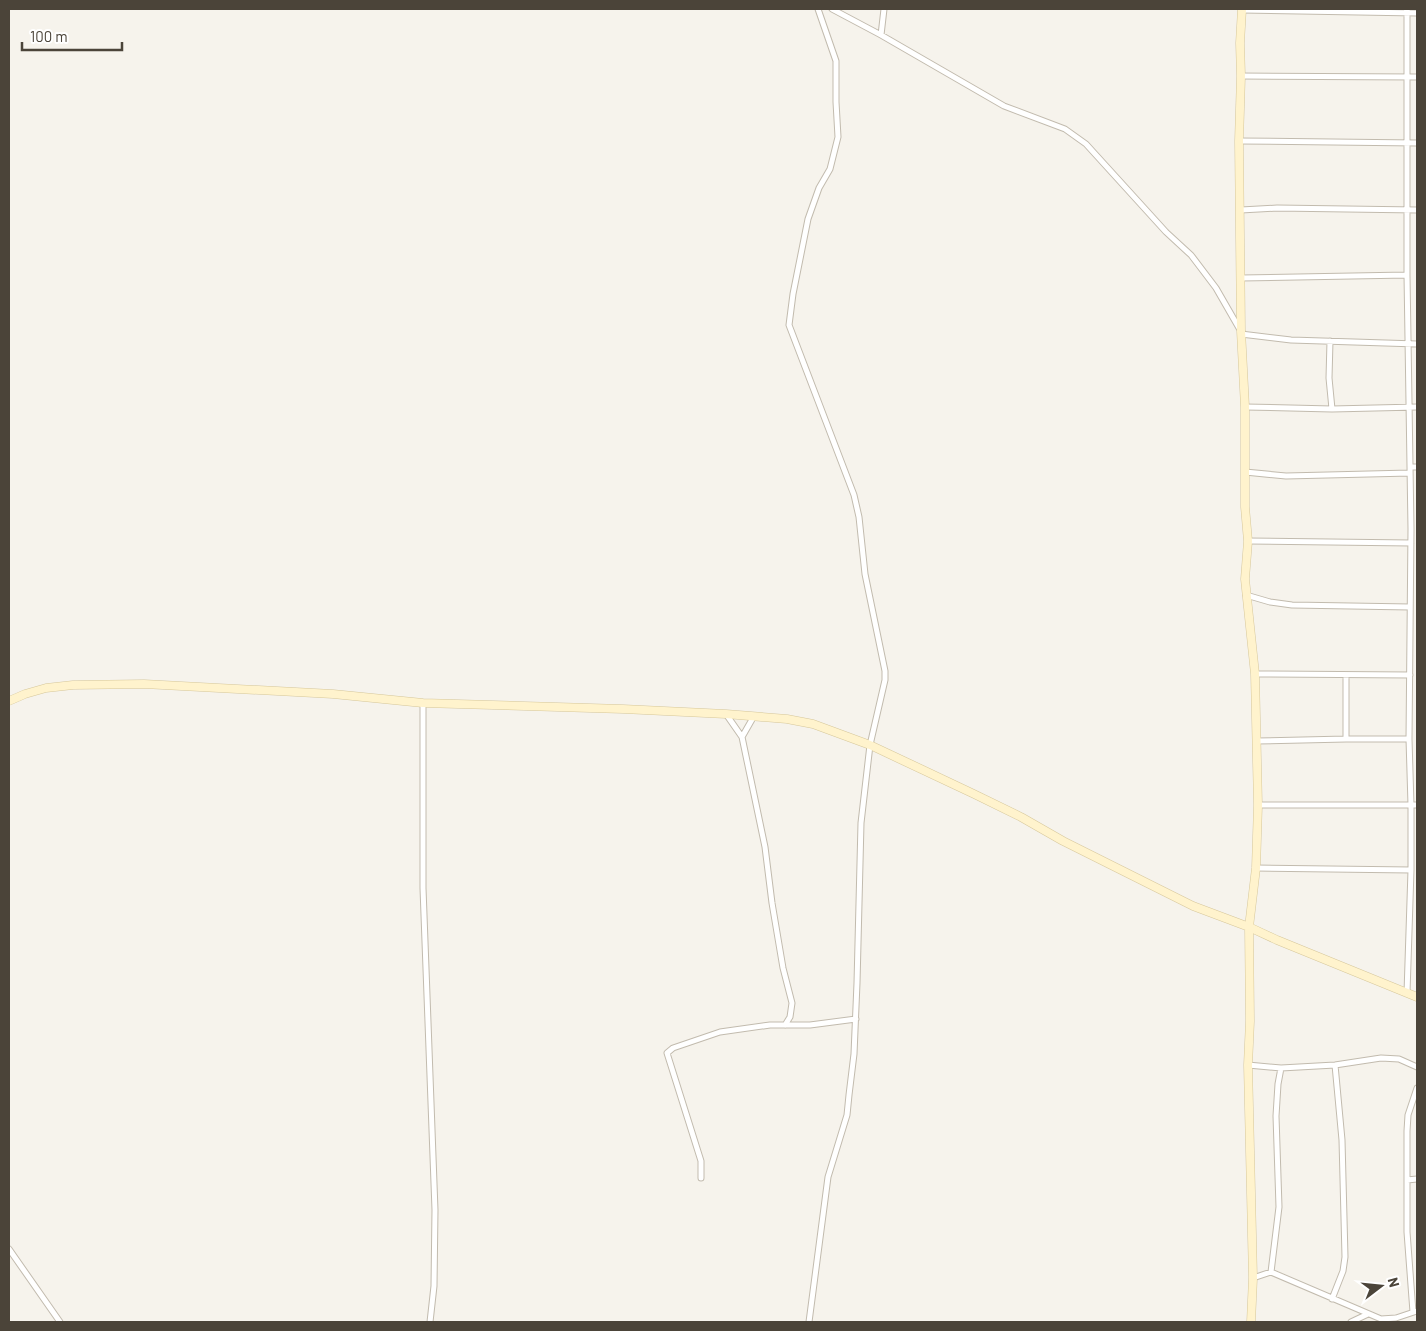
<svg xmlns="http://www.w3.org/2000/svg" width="1426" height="1331" font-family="Barlow,sans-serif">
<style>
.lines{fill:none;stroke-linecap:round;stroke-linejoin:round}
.street-casing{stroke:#c2bbae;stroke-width:7}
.secondary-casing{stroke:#d6c79b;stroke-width:9}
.street{stroke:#fff;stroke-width:5}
.secondary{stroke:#fff3cd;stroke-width:8}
</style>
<rect width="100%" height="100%" fill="#f6f3ec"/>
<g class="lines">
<g class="street-casing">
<path id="street" d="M 832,9 L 881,35 L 1004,106 L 1065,129 L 1086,144 L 1166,232 L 1191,255 L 1216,288 L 1239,328
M 1242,10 L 1417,13
M 881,35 L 884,9
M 1241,76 L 1417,77
M 1239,141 L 1417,143
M 1241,210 L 1277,208 L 1417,210
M 1241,278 L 1407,275
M 1241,334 L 1291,340 L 1417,344
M 1330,341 L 1329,378 L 1332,409
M 1245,407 L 1332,409 L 1417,407
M 1410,467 L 1417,467
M 1245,472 L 1286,476 L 1410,473
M 1248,541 L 1411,543
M 1246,595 L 1270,602 L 1292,605 L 1410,607
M 1255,674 L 1410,675
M 423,703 L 423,888 L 435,1210 L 434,1286 L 430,1322
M 726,714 L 742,737
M 754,716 L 742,737 L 765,847 L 772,903 L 783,968 L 792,1003 L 790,1017 L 785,1025
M 1346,739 L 1346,675
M 1256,741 L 1346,739 L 1409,739
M 1258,805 L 1417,805
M 1256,868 L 1411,870
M 1407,993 L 1411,870 L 1411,805 L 1409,739 L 1411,529 L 1407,275 L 1407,9
M 1248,1065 L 1281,1068 L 1335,1065 L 1381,1058 L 1399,1059 L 1417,1067
M 701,1178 L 701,1161 L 667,1053 L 673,1048 L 720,1032 L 770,1025 L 810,1025 L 856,1019
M 1407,1180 L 1417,1179
M 9,1249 L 60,1322
M 1271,1272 L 1279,1207 L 1276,1116 L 1278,1084 L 1281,1068
M 1253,1278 L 1271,1272 L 1381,1319 L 1396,1318 L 1417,1311
M 1332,1299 L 1343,1271 L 1345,1257 L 1342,1140 L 1335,1065
M 1413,1312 L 1407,1232 L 1407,1131 L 1408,1115 L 1417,1088
M 809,1322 L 828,1177 L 847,1115 L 849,1095 L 854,1054 L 857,983 L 861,823 L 870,745 L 885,680 L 885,671 L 865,574 L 859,517 L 854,495 L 789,325 L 793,294 L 808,219 L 819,188 L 830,169 L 838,137 L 836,102 L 836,61 L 818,9
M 1351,1322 L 1368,1314"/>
</g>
<g class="secondary-casing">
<path id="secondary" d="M 1242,9 L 1240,43 L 1241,76 L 1239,141 L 1241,331 L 1245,407 L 1245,507 L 1248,541 L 1245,579 L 1255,674 L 1258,805 L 1256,868 L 1249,927 L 1250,1021 L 1248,1065 L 1253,1278 L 1251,1322
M 9,701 L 25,694 L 46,688 L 73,685 L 144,684 L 333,694 L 423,703 L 623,709 L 726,714 L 787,719 L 813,724 L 870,745 L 974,794 L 1021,817 L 1063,841 L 1193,906 L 1249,927 L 1277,940 L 1417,997"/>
</g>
<use href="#street" class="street"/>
<use href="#secondary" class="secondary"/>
</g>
<rect width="1426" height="1331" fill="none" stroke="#4b4439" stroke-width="20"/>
<g transform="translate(1381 1286) rotate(74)" stroke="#ffffff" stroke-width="4" paint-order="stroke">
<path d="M0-4L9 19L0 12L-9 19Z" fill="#4b4439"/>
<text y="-8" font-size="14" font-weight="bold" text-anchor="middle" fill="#4b4439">N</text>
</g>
<path d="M22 42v8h100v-8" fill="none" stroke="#4b4439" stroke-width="2.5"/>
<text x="30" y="42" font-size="15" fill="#4b4439" stroke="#ffffff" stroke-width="4" paint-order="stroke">100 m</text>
</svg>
